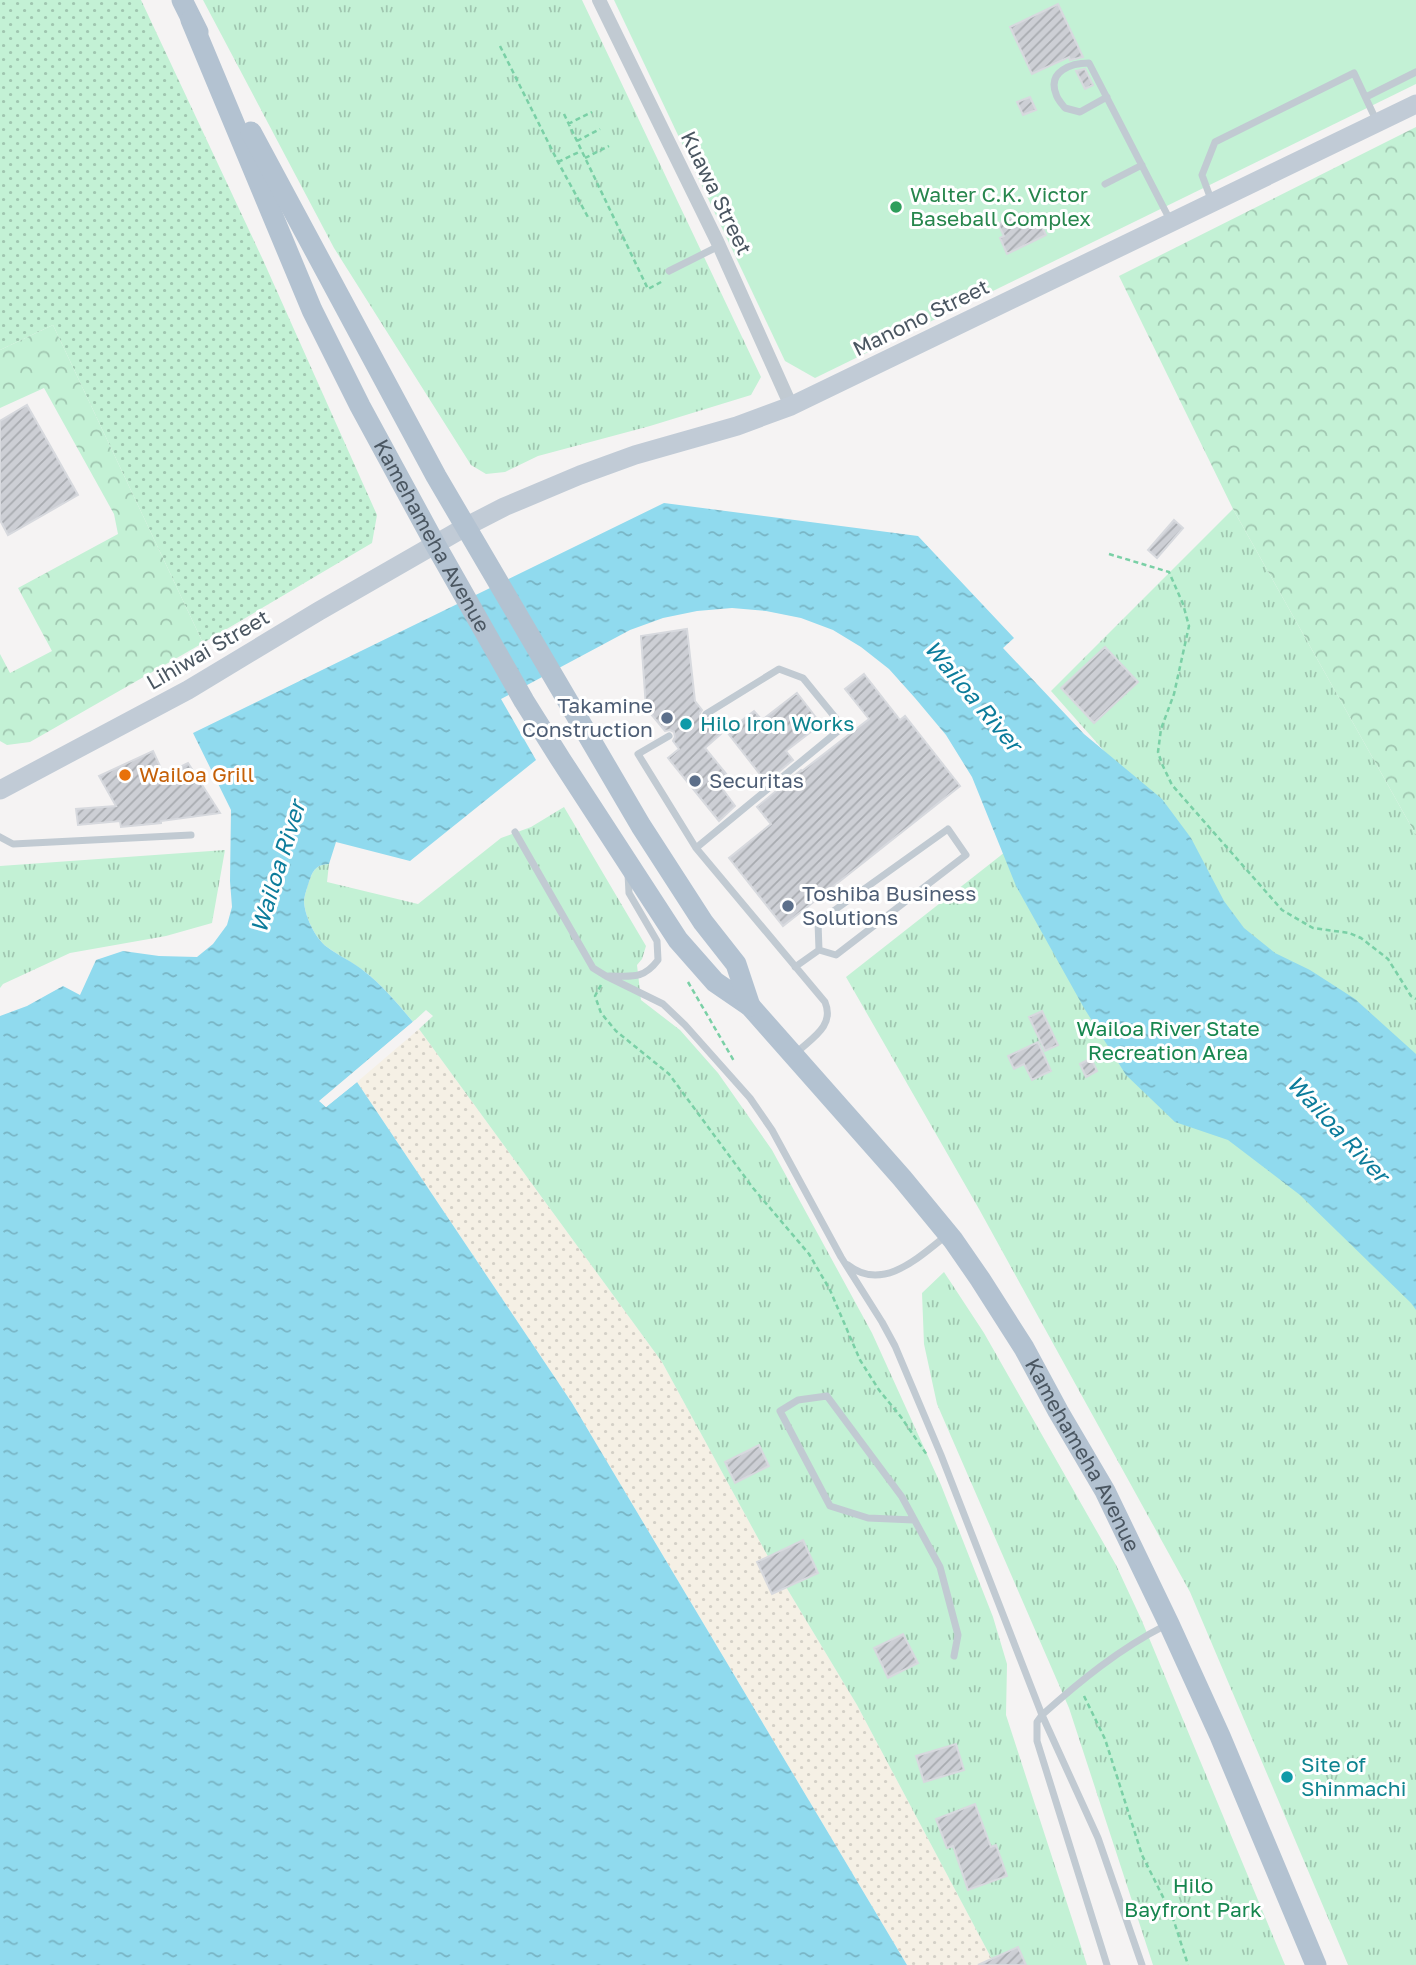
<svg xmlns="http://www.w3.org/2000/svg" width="1416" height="1965" font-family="'Golos Text',sans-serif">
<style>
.grass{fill:url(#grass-dots)}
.forest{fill:url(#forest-crowns)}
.sand{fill:url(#sand-dots)}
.park{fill:url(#park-tufts)}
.garden{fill:#c3f1d5}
.water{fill:url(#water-ripples)}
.pier{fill:#f5f3f3}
.building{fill:url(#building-hatch);stroke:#d7d9de;stroke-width:2}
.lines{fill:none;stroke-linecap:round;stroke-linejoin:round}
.path{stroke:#7ad0a6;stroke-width:2.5;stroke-dasharray:5 3.5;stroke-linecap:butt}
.lane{stroke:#c1cad2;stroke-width:7}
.street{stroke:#c1cad2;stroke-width:14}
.secondary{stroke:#c1cbd6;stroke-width:19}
.primary{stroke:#b3c2d1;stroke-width:21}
.leisure-dot{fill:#2e9e5b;stroke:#fff;stroke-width:2.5}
.service-dot{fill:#5c6f8a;stroke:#fff;stroke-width:2.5}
.culture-dot{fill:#0f9aa8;stroke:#fff;stroke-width:2.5}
.food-dot{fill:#e8710a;stroke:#fff;stroke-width:2.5}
.labels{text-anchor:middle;stroke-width:6;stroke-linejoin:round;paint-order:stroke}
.street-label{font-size:21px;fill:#4a5661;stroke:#fff}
.leisure-label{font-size:21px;fill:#27864d;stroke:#fff;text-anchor:start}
.service-label{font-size:21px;fill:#4e5e75;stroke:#fff;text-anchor:start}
.culture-label{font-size:21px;fill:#0d838f;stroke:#fff;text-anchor:start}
.food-label{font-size:21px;fill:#c56008;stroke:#fff;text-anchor:start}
.park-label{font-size:21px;fill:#17864f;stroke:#fff}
.water-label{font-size:23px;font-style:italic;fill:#0c7c9b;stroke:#fff}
</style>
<defs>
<pattern id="grass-dots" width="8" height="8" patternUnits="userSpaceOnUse" patternTransform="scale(1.75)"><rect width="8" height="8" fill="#c3f1d5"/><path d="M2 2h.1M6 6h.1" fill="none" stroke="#a0c6b0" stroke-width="1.8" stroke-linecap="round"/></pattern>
<pattern id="forest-crowns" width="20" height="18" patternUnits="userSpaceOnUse" patternTransform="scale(1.75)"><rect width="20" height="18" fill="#c3f1d5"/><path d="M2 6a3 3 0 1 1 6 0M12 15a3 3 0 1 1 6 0" fill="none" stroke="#a0c6b0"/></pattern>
<pattern id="sand-dots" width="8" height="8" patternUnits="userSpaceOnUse" patternTransform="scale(1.75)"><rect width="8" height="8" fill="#f5f0e5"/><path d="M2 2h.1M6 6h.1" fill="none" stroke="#d4d0c7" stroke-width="1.8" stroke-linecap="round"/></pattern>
<pattern id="park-tufts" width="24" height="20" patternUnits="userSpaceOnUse" patternTransform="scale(1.75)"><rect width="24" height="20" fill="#c3f1d5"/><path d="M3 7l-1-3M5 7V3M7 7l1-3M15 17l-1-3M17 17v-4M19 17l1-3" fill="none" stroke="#a0c6b0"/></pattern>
<pattern id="water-ripples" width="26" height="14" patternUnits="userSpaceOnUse" patternTransform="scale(1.75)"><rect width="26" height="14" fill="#90daee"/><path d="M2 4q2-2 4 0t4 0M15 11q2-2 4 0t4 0" fill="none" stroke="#78b4c4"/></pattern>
<pattern id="building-hatch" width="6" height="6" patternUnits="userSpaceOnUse" patternTransform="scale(1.75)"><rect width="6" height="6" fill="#cdcfd5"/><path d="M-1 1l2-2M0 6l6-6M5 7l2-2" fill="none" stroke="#a8abb0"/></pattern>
</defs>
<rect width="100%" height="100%" fill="#f5f3f3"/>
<path class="grass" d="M 0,0 L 141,0 L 263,260 L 377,515 L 372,543 L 203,643 L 53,325 L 0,350 Z"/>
<path class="forest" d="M 1416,127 L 1416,835 L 1233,509 L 1119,276 Z
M 53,325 L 203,643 L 30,742 L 7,745 L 0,741 L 0,654 L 10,673 L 52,651 L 18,588 L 118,534 L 114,514 L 44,388 L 0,408 L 0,350 Z"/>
<path class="sand" d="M 419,1029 L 662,1362 L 771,1562 L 857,1705 L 995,1965 L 907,1965 L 572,1403 L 357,1082 Z"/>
<path class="park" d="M 203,0 L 582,0 L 761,377 L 751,395 L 650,426 L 538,456 L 505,472 L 486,474 L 471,465 L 334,248 Z
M 1233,509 L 1416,835 L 1416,1965 L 1348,1965 L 1190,1592 L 979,1209 L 846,977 L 1000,856 L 1113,761 L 1051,691 Z
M 564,807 L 646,946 L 642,959 L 637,965 L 641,1000 L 680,1030 L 718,1073 L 772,1150 L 872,1333 L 941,1485 L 993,1617 L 1007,1664 L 1006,1715 L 1087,1965 L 995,1965 L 857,1705 L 771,1562 L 662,1362 L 419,1029 L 433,1016 L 426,1010 L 413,1022 C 398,1004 383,986 364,971 C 352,962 339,956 327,947 C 315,938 304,915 304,900 C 305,893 308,885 310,879 C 313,869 319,864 329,864 L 327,882 L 418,904 L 501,838 L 531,827 Z
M 225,850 L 212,923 L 166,936 L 70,953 L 3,984 L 0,988 L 0,866 Z
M 944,1272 L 984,1333 L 1058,1463 L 1116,1565 L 1142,1621 L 1285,1965 L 1153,1965 L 1069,1708 L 937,1404 L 924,1344 L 922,1293 Z"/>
<path class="garden" d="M 614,0 L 1416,0 L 1416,84 L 815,378 L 785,361 Z"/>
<path class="water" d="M 664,503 L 918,536 L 1014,638 L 1003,648 L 1084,734 L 1162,799 L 1191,838 L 1224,901 L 1244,928 L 1275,953 L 1310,970 L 1355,999 L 1416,1054 L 1416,1310 L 1411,1303 L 1300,1195 L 1228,1140 L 1175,1122 L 1126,1075 L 1084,1008 L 1016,886 L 972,777 L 946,735 L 915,698 L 889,669 L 861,647 L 833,630 L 801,618 L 766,611 L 732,608 L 697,611 L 663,618 L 630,630 L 501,699 L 536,760 L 410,861 L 336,842 L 329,864 C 319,864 313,869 310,879 C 308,885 305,893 304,900 C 304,915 315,938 327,947 C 339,956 353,962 364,971 C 383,986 398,1004 413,1022 L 320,1101 L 326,1107 L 357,1082 L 572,1403 L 907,1965 L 0,1965 L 0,1016 L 27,1006 L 63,986 L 80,995 L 96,960 L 123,951 L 159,956 L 197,957 L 213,944 L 227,925 L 232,907 L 230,881 L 231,810 L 193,733 Z"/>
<path class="pier" d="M 415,1020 L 415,1025 L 325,1101 L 326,1102 L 355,1079 L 359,1080 L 357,1082 L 326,1107 L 319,1101 Z"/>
<path class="building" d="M 1058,4 L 1083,57 L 1070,60 L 1069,57 L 1032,74 L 1010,27 Z
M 1085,69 L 1093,85 L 1085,89 L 1076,71 Z
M 1030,97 L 1036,110 L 1023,115 L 1017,102 Z
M 1023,212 L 1029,225 L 1039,220 L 1046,235 L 1007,254 L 1000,238 L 1004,236 L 998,224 Z
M 27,405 L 78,495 L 8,535 L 0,520 L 0,421 Z
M 1174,520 L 1183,528 L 1157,558 L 1148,550 Z
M 687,629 L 695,701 L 702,710 L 700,713 L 701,718 L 705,720 L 709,719 L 721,734 L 705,748 L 727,775 L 718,783 L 735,806 L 719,821 L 668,758 L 679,749 L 673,741 L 675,737 L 674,732 L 670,730 L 665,731 L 646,708 L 641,636 Z
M 1105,647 L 1138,682 L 1094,723 L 1061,688 Z
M 864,674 L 900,720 L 905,716 L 960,786 L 783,926 L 729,858 L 771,824 L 757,807 L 801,770 L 802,771 L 869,719 L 845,689 Z
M 797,693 L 821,724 L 786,751 L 793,760 L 766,782 L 727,732 L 754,711 L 762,720 Z
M 153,751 L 164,775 L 188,763 L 220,813 L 161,821 L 161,823 L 121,827 L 120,821 L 78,825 L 76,809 L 116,806 L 99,776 Z
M 1042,1011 L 1058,1045 L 1045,1051 L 1029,1017 Z
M 1038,1042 L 1051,1071 L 1032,1080 L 1024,1064 L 1014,1069 L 1008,1056 Z
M 1091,1058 L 1097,1071 L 1086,1077 L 1080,1064 Z
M 759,1445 L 769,1466 L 735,1483 L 725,1462 Z
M 803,1540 L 818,1573 L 772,1594 L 757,1562 Z
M 903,1634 L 918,1663 L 888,1678 L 874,1648 Z
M 956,1744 L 964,1770 L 924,1782 L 916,1756 Z
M 975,1804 L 991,1847 L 996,1845 L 1007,1876 L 968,1890 L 953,1846 L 947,1848 L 936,1819 Z
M 1018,1947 L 1026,1965 L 978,1965 Z"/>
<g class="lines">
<path class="path" d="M 500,46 L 558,162 L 589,219
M 564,114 L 648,289 L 663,281
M 568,124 L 592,112
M 577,141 L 600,129
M 585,158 L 609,146
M 558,162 L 581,151
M 1109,554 L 1169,572 L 1183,604 L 1189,626 L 1174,694 L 1161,729 L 1158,752 L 1162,764 L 1172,785 L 1282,910 L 1313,928 L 1349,933 L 1361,938 L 1388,959 L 1411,996 L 1416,999
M 688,982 L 734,1061
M 601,985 L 595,996 L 601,1013 L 616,1031 L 669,1074 L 753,1188 L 809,1254 L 830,1290 L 860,1360 L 879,1390 L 901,1417 L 927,1455
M 1084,1696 L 1105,1739 L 1142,1855 L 1172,1915 L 1188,1965"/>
<path class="lane" d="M 1107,97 L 1080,112 L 1065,108 C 1062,104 1057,99 1056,94 C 1047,71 1072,63 1089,63 C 1116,115 1143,168 1170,220
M 1366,97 L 1416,72
M 1105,184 L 1142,165
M 1212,202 L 1202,175 L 1215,142 L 1354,73 L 1377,122
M 669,271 L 719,246
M 669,736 L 638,754 L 696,848 L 825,1002 C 835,1026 812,1038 796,1053
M 515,832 L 593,968 L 606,976 L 663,1004 L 685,1025 L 750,1098 L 772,1130 L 841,1257 L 882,1322 L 895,1346 L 941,1455 L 1042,1715 L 1098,1838 L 1142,1965
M 0,837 L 13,844 L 191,835
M 696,848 L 843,727 L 803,678 L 779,669 L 706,714
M 795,967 L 819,950 L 836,955 L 966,855 L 948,829 L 818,922 L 819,950
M 609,976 C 631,976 643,980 658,960 L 657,941 L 629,893 L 628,874
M 848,1265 C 883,1293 920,1256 947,1235
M 914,1520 L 868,1518 L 830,1506 L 780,1411 L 798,1400 L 827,1396 L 902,1497 L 940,1567 L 958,1635 L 954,1656
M 1107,1965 L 1037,1741 L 1037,1722 L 1042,1715 C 1080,1681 1119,1649 1166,1625"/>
<path class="street" d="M 599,0 L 717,241 L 791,406"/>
<path class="secondary" d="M 0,790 L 188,690 L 319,611 L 467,526 L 504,507 L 580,475 L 635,455 L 737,426 L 791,406 L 1416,104"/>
<g class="primary">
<path d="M 182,0 L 198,32"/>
<path id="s1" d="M 191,20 L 312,310 L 360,406 L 435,544 L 524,701 L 561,760 L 678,940 L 715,982 L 750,1006 L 902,1178 L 953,1240 L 980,1279 L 1024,1348 L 1058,1411 L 1105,1491 L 1169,1624 L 1220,1736 L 1316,1965"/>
<path d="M 251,132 L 436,476 L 641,826 L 703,922 L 736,964 L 750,1006"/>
</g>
</g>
<circle class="leisure-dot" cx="896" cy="207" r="7"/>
<g class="service-dot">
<circle cx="667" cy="718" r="7"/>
<circle cx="695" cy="781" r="7"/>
<circle cx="788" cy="906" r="7"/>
</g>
<g class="culture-dot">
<circle cx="686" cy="724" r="7"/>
<circle cx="1287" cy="1777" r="7"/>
</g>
<circle class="food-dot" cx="125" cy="775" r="7"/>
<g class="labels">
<g class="street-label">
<text transform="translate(716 193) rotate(64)" y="7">Kuawa Street</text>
<text transform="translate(921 318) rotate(-26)" y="7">Manono Street</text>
<text dy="7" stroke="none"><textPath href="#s1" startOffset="570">Kamehameha Avenue</textPath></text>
<text transform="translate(208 650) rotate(-30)" y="7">Lihiwai Street</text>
<text dy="7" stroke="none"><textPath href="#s1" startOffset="1703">Kamehameha Avenue</textPath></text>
</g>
<g class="leisure-label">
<text x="910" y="202">Walter C.K. Victor<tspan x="910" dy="24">Baseball Complex</tspan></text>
</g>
<g class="service-label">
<text x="653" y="713" text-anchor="end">Takamine<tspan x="653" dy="24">Construction</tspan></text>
<text x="709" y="788">Securitas</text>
<text x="802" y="901">Toshiba Business<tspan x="802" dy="24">Solutions</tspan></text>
</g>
<g class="culture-label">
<text x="700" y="731">Hilo Iron Works</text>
<text x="1301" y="1772">Site of<tspan x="1301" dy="24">Shinmachi</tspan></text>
</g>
<g class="food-label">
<text x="139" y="782">Wailoa Grill</text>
</g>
<g class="park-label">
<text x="1168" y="1036">Wailoa River State<tspan x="1168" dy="24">Recreation Area</tspan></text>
<text x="1193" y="1893">Hilo<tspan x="1193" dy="24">Bayfront Park</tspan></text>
</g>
<g class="water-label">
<text transform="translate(973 696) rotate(50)" y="8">Wailoa River</text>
<text transform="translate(278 867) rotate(-73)" y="8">Wailoa River</text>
<text transform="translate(1338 1129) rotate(47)" y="8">Wailoa River</text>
</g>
</g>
</svg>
